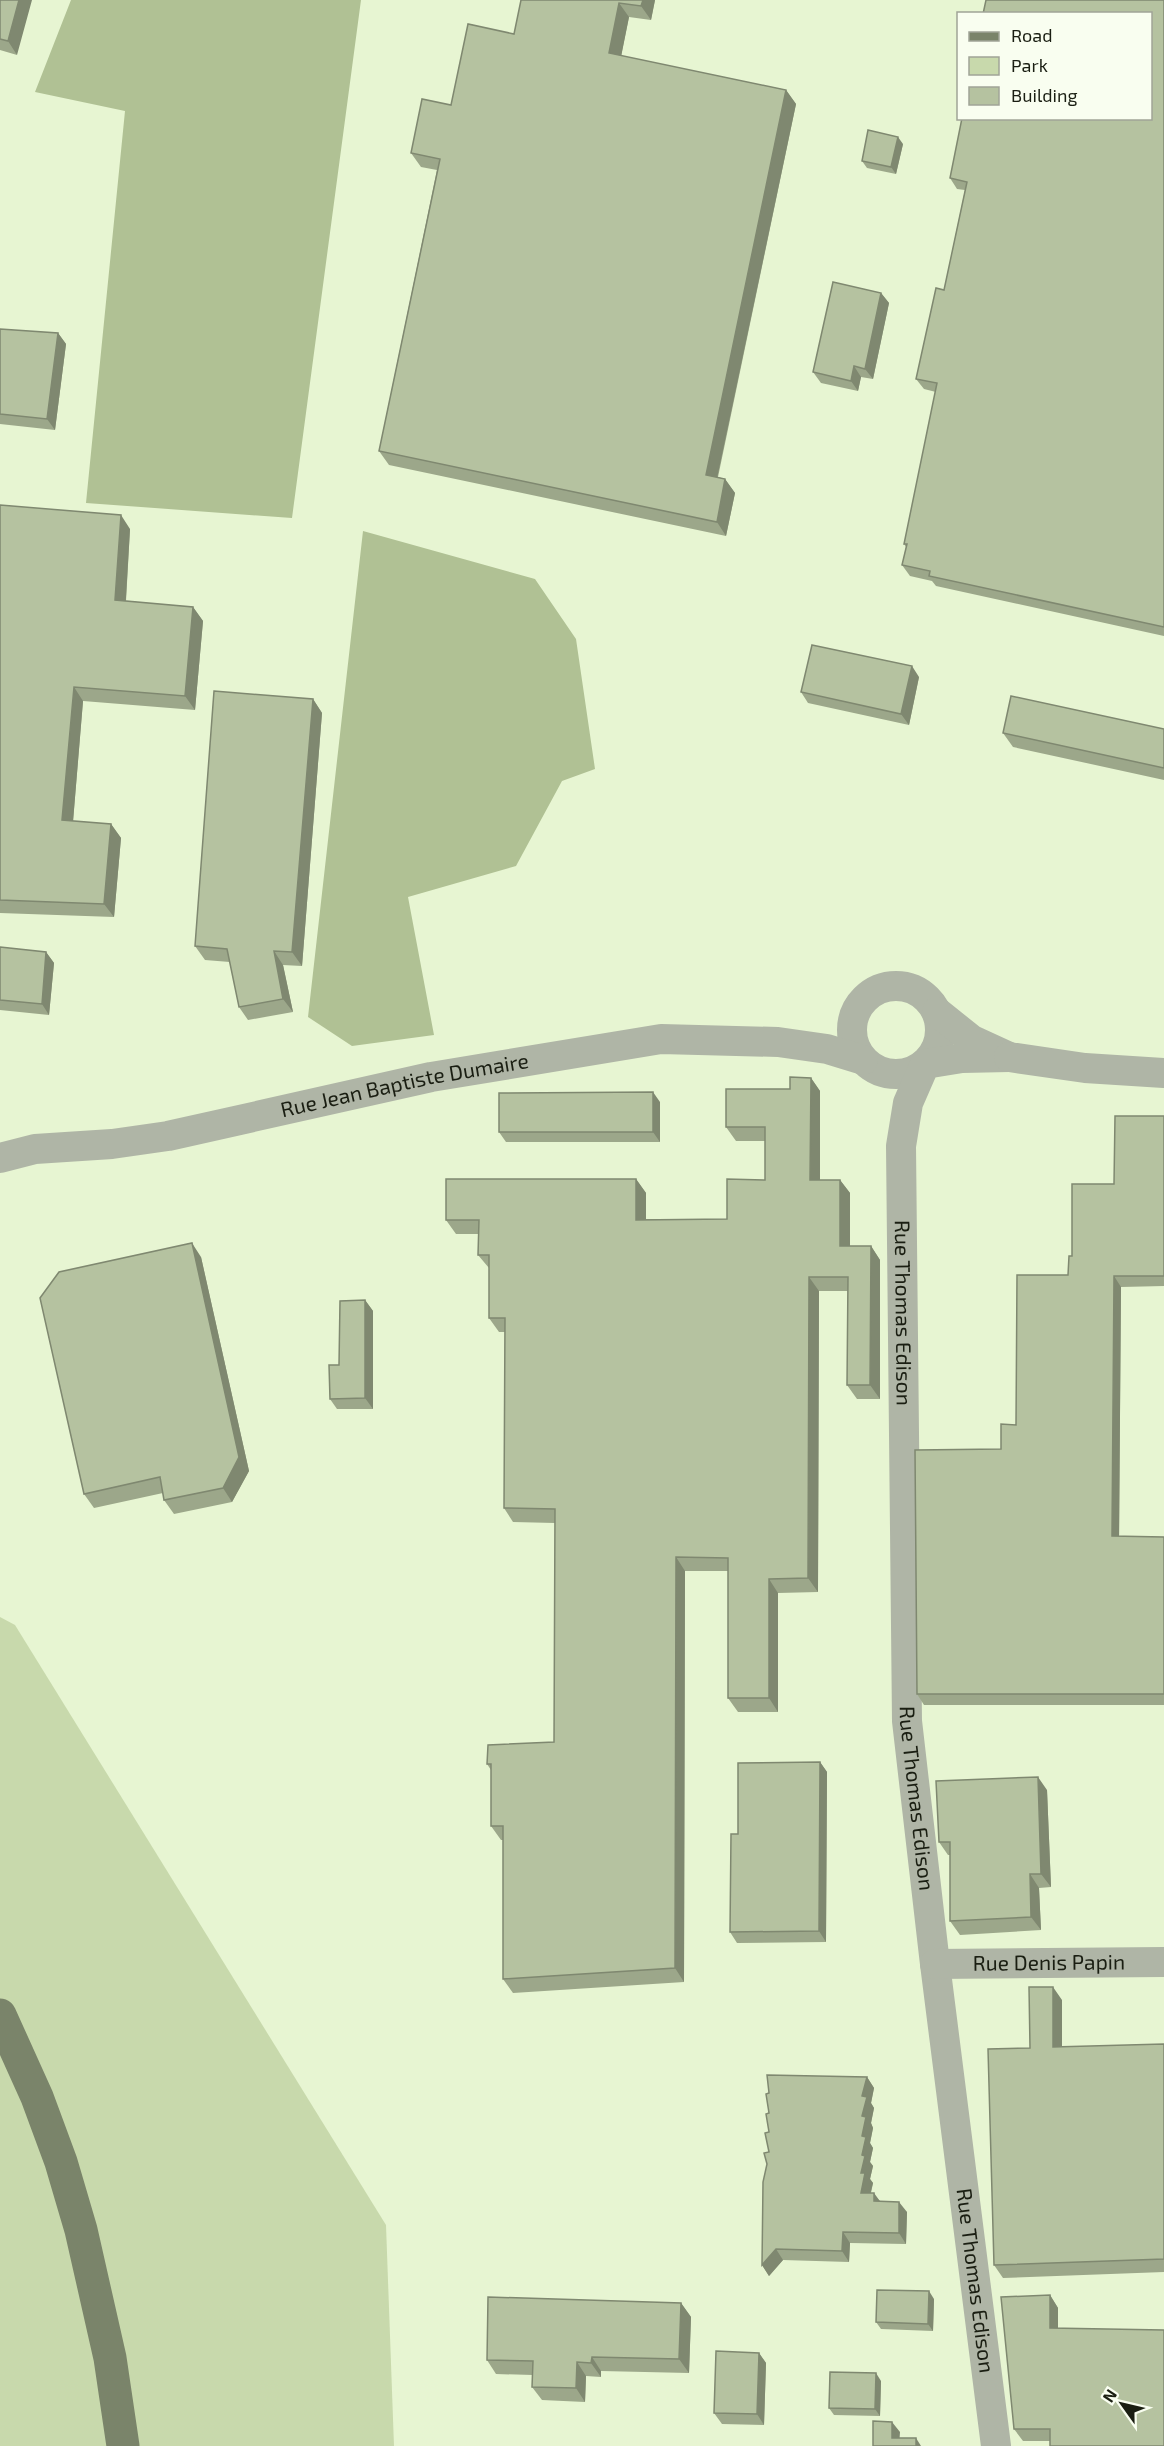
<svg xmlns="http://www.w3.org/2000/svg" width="1164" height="2446" font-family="'Exo 2',sans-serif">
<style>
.green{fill:#c8d9ac}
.forest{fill:#b0c194}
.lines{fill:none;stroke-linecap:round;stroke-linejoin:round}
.minor{stroke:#afb5a6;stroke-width:30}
.major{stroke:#7a846a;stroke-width:33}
.wall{fill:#9ca78a}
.shaded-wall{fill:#7f8870}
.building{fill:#b5c2a0;stroke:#7f8870;stroke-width:1.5}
.labels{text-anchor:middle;stroke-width:4.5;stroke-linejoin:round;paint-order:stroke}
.street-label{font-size:21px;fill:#1a1e12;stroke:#f9fef0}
</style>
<rect width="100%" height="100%" fill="#e7f5d2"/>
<path class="green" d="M 0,1617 L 15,1625 L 386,2225 L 394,2446 L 0,2446 Z"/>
<path class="forest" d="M 71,0 L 361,0 L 292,518 L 86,503 L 125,111 L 35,92 Z
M 363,531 L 535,579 L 576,639 L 595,769 L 562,781 L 516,866 L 408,897 L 434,1035 L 352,1046 L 308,1017 Z"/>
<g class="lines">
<g class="minor">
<circle cx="896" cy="1030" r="44"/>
<path id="s1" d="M 937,1012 L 972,1040 L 1009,1057 L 962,1058 L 925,1064 L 908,1103 L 901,1146 L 907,1721 L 935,1964 L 996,2446"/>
<path d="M 1009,1057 L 1085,1068 L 1164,1073"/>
<path id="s2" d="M 0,1158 L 35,1149 L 112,1144 L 168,1136 L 431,1077 L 661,1039 L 778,1042 L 827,1049 L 863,1060"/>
<path id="s3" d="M 935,1964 L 1164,1962"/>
</g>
<path class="major" d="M 0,2015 L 37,2097 L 61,2162 L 81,2230 L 110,2358 L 123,2446"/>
</g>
<path class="wall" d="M 0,0 L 17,55 L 0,50 Z
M 521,0 L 655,0 L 651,20 L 629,17 L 621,56 L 786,90 L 796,104 L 718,477 L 725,479 L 735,493 L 726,536 L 389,465 L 379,451 L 437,170 L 421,167 L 411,153 L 451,105 L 514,34 Z
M 1164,0 L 1164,636 L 936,586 L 932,581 L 910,576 L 902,565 L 906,547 L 904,544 L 936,392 L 924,389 L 916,379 L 944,290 L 965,190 L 957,189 L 950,178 Z
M 903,144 L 896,174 L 867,168 L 862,161 Z
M 881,293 L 889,303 L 873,379 L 861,377 L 858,391 L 821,383 L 813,372 Z
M 0,329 L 58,333 L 66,344 L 55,430 L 0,424 Z
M 0,505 L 130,529 L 126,601 L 193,607 L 203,621 L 195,710 L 83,701 L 73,821 L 111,824 L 121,838 L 114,917 L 0,913 Z
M 919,677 L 909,725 L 808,703 L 801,692 Z
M 313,699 L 322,713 L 302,966 L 283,965 L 293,1012 L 248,1020 L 239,1007 L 230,962 L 205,960 L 195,946 Z
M 1164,729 L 1164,780 L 1013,747 L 1003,733 Z
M 0,947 L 46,952 L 54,963 L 49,1015 L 0,1010 Z
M 811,1078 L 820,1091 L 820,1180 L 840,1180 L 850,1193 L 850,1246 L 871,1246 L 880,1260 L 880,1399 L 857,1399 L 847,1385 L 848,1291 L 819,1291 L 818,1592 L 778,1593 L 778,1712 L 738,1712 L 728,1698 L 728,1571 L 685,1571 L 684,1982 L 513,1993 L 503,1979 L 503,1840 L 501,1840 L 491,1826 L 491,1770 L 487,1764 L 554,1742 L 555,1523 L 513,1522 L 504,1508 L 505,1332 L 499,1332 L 489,1318 L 489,1268 L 478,1255 L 479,1234 L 456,1234 L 446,1220 L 636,1179 L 646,1193 L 646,1219 L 727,1219 L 765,1180 L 765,1141 L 736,1141 L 726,1127 L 790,1089 Z
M 660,1102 L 660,1142 L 506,1142 L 499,1132 Z
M 1164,1116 L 1164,1286 L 1121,1287 L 1119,1536 L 1164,1537 L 1164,1705 L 924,1705 L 917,1694 L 1001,1449 L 1016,1425 L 1068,1275 L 1072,1256 L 1114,1184 Z
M 201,1257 L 249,1471 L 232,1502 L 174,1514 L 164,1500 L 163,1493 L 94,1508 L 84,1494 Z
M 365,1300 L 373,1311 L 373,1409 L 337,1409 L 330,1399 Z
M 820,1762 L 827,1772 L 826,1942 L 737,1943 L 730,1932 L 738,1834 Z
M 1047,1790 L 1051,1887 L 1039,1888 L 1041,1930 L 960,1935 L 950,1921 L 950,1855 L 948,1855 L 939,1842 Z
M 1062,2000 L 1062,2047 L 1164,2044 L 1164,2272 L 1003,2278 L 994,2265 L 1030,2048 Z
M 867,2077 L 874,2088 L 871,2103 L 874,2108 L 871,2123 L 873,2128 L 870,2143 L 873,2148 L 870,2162 L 873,2166 L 870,2179 L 873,2183 L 871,2193 L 880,2201 L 907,2212 L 906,2244 L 850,2243 L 849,2262 L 783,2260 L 769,2276 L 762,2265 L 769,2152 L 769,2113 Z
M 1050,2295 L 1058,2308 L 1058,2328 L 1050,2441 L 1023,2441 L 1014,2429 Z
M 934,2299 L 933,2331 L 881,2329 L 876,2322 Z
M 681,2303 L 691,2317 L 689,2373 L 601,2371 L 601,2377 L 586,2376 L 585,2402 L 542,2400 L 532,2387 L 533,2375 L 496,2374 L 487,2360 Z
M 759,2353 L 766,2363 L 764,2425 L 722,2424 L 714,2413 Z
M 881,2381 L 880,2416 L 834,2415 L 829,2408 Z"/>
<path class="shaded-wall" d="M 19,0 L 32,0 L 17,55 L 8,41 Z
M 643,0 L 655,0 L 651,20 L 641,6 Z
M 619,3 L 629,17 L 619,67 L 609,53 Z
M 786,90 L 796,104 L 715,488 L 706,475 Z
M 898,137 L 903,144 L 896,174 L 891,167 Z
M 881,293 L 889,303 L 873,379 L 865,369 Z
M 58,333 L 66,344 L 55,430 L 47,419 Z
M 854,366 L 861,377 L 858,391 L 851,381 Z
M 725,479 L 735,493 L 726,536 L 717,522 Z
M 121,515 L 130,529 L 125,614 L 115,600 Z
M 193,607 L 203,621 L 195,710 L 185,696 Z
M 912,666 L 919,677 L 909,725 L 901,714 Z
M 74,687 L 83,701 L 72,834 L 62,820 Z
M 313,699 L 322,713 L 302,966 L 292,952 Z
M 111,824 L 121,838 L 114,917 L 104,904 Z
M 274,951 L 283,965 L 293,1012 L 283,999 Z
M 46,952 L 54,963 L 49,1015 L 42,1004 Z
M 811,1078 L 820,1091 L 820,1194 L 810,1180 Z
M 653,1092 L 660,1102 L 660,1142 L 653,1132 Z
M 636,1179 L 646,1193 L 646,1233 L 636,1220 Z
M 840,1180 L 850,1193 L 850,1260 L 840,1246 Z
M 192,1243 L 201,1257 L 249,1471 L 232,1502 L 223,1488 Z
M 871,1246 L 880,1260 L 880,1399 L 870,1385 Z
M 1114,1276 L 1121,1287 L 1119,1547 L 1112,1536 Z
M 809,1277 L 819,1291 L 818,1592 L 808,1578 Z
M 365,1300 L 373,1311 L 373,1409 L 365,1398 Z
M 676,1557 L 685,1571 L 684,1982 L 675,1968 Z
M 769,1579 L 778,1593 L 778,1712 L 769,1698 Z
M 820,1762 L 827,1772 L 826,1942 L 819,1931 Z
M 1038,1777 L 1047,1790 L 1051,1887 L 1041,1874 Z
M 1030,1874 L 1039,1888 L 1041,1930 L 1031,1917 Z
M 1053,1987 L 1062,2000 L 1062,2059 L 1053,2047 Z
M 867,2077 L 874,2088 L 871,2103 L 874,2108 L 871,2123 L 873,2128 L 870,2143 L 873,2148 L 870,2162 L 873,2166 L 870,2179 L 873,2183 L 868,2203 L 861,2193 L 862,2096 Z
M 874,2193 L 882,2204 L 874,2201 Z
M 899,2202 L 907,2212 L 906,2244 L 899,2233 Z
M 843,2232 L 850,2243 L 849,2262 L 842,2251 Z
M 776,2249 L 783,2260 L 769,2276 L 762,2265 Z
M 929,2291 L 934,2299 L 933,2331 L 928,2324 Z
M 1050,2295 L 1058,2308 L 1058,2340 L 1050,2328 Z
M 681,2303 L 691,2317 L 689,2373 L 679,2359 Z
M 759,2353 L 766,2363 L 764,2425 L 757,2414 Z
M 592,2357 L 601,2371 L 601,2377 L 591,2363 Z
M 577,2362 L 586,2376 L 585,2402 L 576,2388 Z
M 876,2373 L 881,2381 L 880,2416 L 875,2409 Z
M 892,2422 L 900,2432 L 899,2446 L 892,2438 Z
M 916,2438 L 921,2446 L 916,2446 Z"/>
<path class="building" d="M 0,0 L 19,0 L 8,41 L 0,39 Z
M 521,0 L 643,0 L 641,6 L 619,3 L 609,53 L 786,90 L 706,475 L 725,479 L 717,522 L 379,451 L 440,159 L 411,153 L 422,99 L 451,105 L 468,24 L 514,34 Z
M 986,0 L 1164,0 L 1164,627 L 929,576 L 930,571 L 902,565 L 907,544 L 904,544 L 937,383 L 916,379 L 936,288 L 944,290 L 967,182 L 950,178 L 962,118 L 1150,118 L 1150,14 L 983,14 Z
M 868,130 L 898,137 L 891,167 L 862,161 Z
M 833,282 L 881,293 L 865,369 L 854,366 L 851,381 L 813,372 Z
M 0,329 L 58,333 L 47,419 L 0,414 Z
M 0,505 L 121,515 L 115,600 L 193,607 L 185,696 L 74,687 L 62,820 L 111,824 L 104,904 L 0,900 Z
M 812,645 L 912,666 L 901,714 L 801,692 Z
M 214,691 L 313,699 L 292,952 L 274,951 L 283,999 L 239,1007 L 227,949 L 195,946 Z
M 1011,696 L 1164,729 L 1164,768 L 1003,733 Z
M 0,947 L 46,952 L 42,1004 L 0,1000 Z
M 790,1077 L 811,1078 L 810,1180 L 840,1180 L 840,1246 L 871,1246 L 870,1385 L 847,1385 L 848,1277 L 809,1277 L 808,1578 L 769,1579 L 769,1698 L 728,1698 L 728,1558 L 676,1557 L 675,1968 L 503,1979 L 503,1826 L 491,1826 L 491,1764 L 487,1764 L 488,1745 L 554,1742 L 555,1509 L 504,1508 L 505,1318 L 489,1318 L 489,1255 L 478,1255 L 479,1220 L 446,1220 L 446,1179 L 636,1179 L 636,1220 L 727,1219 L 727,1179 L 765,1180 L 765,1127 L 726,1127 L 726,1089 L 790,1089 Z
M 653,1092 L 653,1132 L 499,1132 L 499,1093 Z
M 1115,1116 L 1164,1116 L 1164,1276 L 1114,1276 L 1112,1536 L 1164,1537 L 1164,1694 L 917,1694 L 915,1450 L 1001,1449 L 1001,1424 L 1016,1425 L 1017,1275 L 1068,1275 L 1069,1256 L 1072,1256 L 1072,1184 L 1114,1184 Z
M 192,1243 L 239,1457 L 223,1488 L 164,1500 L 160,1477 L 84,1494 L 40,1298 L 59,1272 Z
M 365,1300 L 365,1398 L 330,1399 L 329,1365 L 339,1365 L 340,1301 Z
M 820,1762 L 819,1931 L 730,1932 L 731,1834 L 738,1834 L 738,1763 Z
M 1038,1777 L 1041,1874 L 1030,1874 L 1031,1917 L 950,1921 L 950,1842 L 939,1842 L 936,1781 Z
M 1029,1987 L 1053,1987 L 1053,2047 L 1164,2044 L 1164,2259 L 994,2265 L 988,2049 L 1030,2048 Z
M 767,2075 L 867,2077 L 862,2096 L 867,2097 L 862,2116 L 866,2117 L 862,2136 L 866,2137 L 862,2155 L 865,2156 L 861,2173 L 865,2173 L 861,2193 L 874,2193 L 874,2201 L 899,2202 L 899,2233 L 843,2232 L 842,2251 L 776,2249 L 762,2265 L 763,2182 L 767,2164 L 764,2153 L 769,2152 L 765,2133 L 769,2132 L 766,2114 L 769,2113 L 766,2094 L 769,2093 Z
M 877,2290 L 929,2291 L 928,2324 L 876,2322 Z
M 1050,2295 L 1050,2328 L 1164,2330 L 1164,2446 L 1050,2446 L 1050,2429 L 1014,2429 L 1001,2297 Z
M 488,2297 L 681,2303 L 679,2359 L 592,2357 L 591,2363 L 577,2362 L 576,2388 L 532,2387 L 533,2361 L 487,2360 Z
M 716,2351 L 759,2353 L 757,2414 L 714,2413 Z
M 830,2372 L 876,2373 L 875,2409 L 829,2408 Z
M 873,2421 L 892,2422 L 892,2438 L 916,2438 L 916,2446 L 873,2446 Z"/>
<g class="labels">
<g class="street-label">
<text dy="7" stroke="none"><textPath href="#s2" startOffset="412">Rue Jean Baptiste Dumaire</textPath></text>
<text dy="7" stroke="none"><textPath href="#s1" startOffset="423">Rue Thomas Edison</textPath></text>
<text dy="7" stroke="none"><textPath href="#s1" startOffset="909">Rue Thomas Edison</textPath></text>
<text dy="7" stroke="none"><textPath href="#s3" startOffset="114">Rue Denis Papin</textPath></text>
<text dy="7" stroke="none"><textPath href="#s1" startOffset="1395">Rue Thomas Edison</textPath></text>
</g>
</g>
<rect x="957" y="12" width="195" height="108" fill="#f9fef0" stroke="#a0a497" stroke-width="1.5"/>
<rect x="969" y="32" width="30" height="9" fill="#7a846a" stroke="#a0a497" stroke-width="1.5"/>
<text x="1011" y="42" font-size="18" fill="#1a1e12">Road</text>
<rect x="969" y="57" width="30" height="18" fill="#c8d9ac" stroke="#a0a497" stroke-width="1.5"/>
<text x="1011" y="72" font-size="18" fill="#1a1e12">Park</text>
<rect x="969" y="87" width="30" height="18" fill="#b5c2a0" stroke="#a0a497" stroke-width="1.5"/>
<text x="1011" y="102" font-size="18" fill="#1a1e12">Building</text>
<g transform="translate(1122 2404) rotate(304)" stroke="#f9fef0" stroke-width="4.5" paint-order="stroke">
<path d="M0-4.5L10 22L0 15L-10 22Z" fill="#1a1e12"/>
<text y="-9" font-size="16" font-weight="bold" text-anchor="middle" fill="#1a1e12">N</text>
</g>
</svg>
